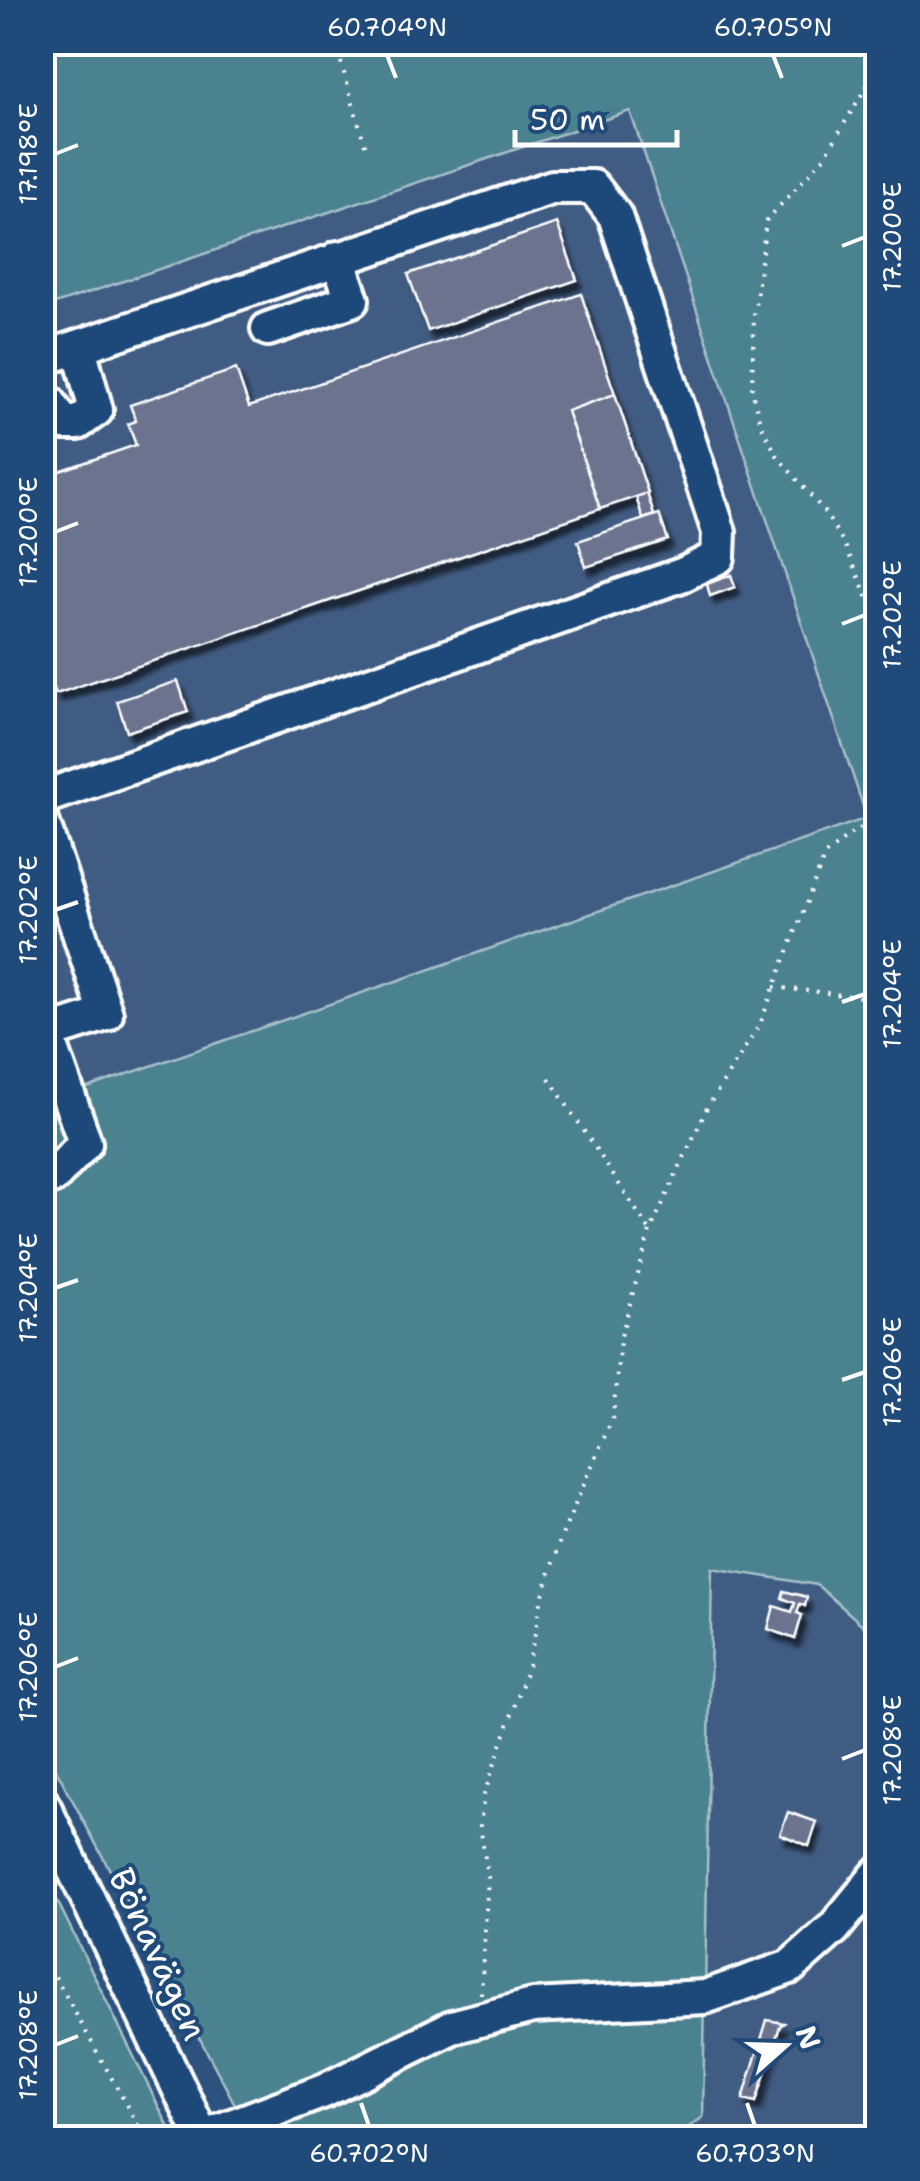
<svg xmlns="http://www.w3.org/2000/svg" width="920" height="2181" font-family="'Shantell Sans',sans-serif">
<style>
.built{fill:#415c83}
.green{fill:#4c8290;stroke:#a6c0c8;stroke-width:2.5}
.building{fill:#6c738f;stroke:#fff;stroke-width:2.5;filter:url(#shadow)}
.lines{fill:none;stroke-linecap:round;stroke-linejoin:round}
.minor-casing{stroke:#fff;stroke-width:40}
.path{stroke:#fff;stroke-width:4;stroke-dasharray:2.5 8;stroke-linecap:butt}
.minor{stroke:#1f4a7a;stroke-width:32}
.ticks{fill:none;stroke:#fff;stroke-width:4}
.labels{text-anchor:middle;stroke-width:8;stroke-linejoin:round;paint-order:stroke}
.street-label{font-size:35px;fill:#fff;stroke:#1f4a7a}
.neatline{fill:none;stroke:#fff;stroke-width:4}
.ticks-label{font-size:25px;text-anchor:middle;fill:#fff}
</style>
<defs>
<filter id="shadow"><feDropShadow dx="4.5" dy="8" stdDeviation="2.5" flood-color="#0009"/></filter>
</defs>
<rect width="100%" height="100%" fill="#2e527e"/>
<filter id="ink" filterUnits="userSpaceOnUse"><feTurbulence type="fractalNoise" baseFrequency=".01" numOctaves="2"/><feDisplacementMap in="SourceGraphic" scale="20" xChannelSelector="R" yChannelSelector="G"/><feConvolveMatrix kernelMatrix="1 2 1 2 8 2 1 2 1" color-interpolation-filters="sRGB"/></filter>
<g filter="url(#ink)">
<path class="built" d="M 630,110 L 868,819 L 70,1094 L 43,1099 L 43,308 Z
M 712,1567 L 817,1585 L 877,1638 L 877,1862 L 835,1914 L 877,1922 L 877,2138 L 674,2138 L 703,2116 Z"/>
<path class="green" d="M 42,43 L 877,43 L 877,1638 L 817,1585 L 712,1568 L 703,2117 L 674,2138 L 253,2138 L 43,1745 L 43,1099 L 70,1094 L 867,818 L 630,111 L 43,308 Z
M 43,1872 L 174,2138 L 43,2138 Z"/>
<path class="building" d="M 557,223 L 577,280 L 428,331 L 408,274 Z
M 581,294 L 615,394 L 567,411 L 600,509 L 56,694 L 42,654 L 42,477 L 136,445 L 128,424 L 136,421 L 130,405 L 236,369 L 249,407 Z
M 615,394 L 648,493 L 600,509 L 567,411 Z
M 647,493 L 654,515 L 643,519 L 636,497 Z
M 659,514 L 668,540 L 586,567 L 578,541 Z
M 731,575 L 735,587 L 710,596 L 707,584 Z
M 178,681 L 188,712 L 127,732 L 117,701 Z
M 784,1591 L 807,1597 L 805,1606 L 800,1604 L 797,1613 L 802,1615 L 795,1639 L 768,1629 L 774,1606 L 792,1612 L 795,1603 L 782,1598 Z
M 788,1812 L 817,1822 L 809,1846 L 780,1834 Z
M 767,2020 L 784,2023 L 780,2026 L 756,2102 L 743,2099 Z"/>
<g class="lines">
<g class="minor-casing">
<path id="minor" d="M 268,329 L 352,300 L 338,258
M 42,359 L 553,187 L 593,187 L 615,216 L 719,532 L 718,557 L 684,574 L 42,798
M 49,402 L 63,423 L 78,423 L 96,410 L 79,348
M 42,821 L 106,1014 L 47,1033
M 42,1020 L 85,1143 L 54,1176 L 42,1180
M 42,1803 L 203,2138
M 200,2138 L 324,2091 L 452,2027 L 533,2006 L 705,1997 L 790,1967 L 834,1928 L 878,1874"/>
</g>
<path class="path" d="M 335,42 L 366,148
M 878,67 L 825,156 L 766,221 L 754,315 L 752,389 L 760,423 L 778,457 L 823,510 L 845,545 L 878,622
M 774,987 L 878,999
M 549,1078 L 650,1231
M 42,1948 L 52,1971 L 145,2138
M 481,1994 L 488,1877 L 480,1826 L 484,1795 L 528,1667 L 542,1598 L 560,1540 L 613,1417 L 620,1340 L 650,1231 L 707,1108 L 760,1024 L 825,855 L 853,832 L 878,820"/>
<use href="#minor" class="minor"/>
</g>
</g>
<path class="ticks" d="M 387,55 L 396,78M 773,55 L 782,78M 55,154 L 78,145M 842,246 L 865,237M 55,532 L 78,523M 842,624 L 865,615M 55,910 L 78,902M 842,1002 L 865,994M 55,1288 L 78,1280M 842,1380 L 865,1372M 55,1667 L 78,1658M 842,1759 L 865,1750M 55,2045 L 78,2036M 361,2103 L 369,2126M 747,2103 L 755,2126"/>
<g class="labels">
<g class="street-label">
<text transform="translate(158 1954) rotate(65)" y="12">Bönavägen</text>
</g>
</g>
<rect width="920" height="2181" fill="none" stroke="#1f4a7a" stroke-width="110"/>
<g transform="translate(785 2046) rotate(70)" stroke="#1f4a7a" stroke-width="8" paint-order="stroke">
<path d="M0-8L18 38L0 25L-18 38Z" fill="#ffffff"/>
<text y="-15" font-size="28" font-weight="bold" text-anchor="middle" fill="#ffffff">N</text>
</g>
<path d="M515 130v15h162v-15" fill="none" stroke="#ffffff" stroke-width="5"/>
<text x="530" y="130" font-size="30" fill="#ffffff" stroke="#1f4a7a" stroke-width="8" paint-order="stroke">50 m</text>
<rect x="55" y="55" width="810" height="2071" class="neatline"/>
<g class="ticks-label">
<text x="387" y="36">60.704°N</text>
<text x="773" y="36">60.705°N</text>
<text transform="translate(28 154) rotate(-90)" y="9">17.198°E</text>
<text transform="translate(892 237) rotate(-90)" y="9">17.200°E</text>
<text transform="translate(28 532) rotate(-90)" y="9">17.200°E</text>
<text transform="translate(892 615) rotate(-90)" y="9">17.202°E</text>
<text transform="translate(28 910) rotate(-90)" y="9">17.202°E</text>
<text transform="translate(892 994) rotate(-90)" y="9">17.204°E</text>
<text transform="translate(28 1288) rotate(-90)" y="9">17.204°E</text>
<text transform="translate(892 1372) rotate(-90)" y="9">17.206°E</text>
<text transform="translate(28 1667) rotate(-90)" y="9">17.206°E</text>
<text transform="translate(892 1750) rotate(-90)" y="9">17.208°E</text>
<text transform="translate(28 2045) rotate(-90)" y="9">17.208°E</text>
<text x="369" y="2162">60.702°N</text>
<text x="755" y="2162">60.703°N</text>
</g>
</svg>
